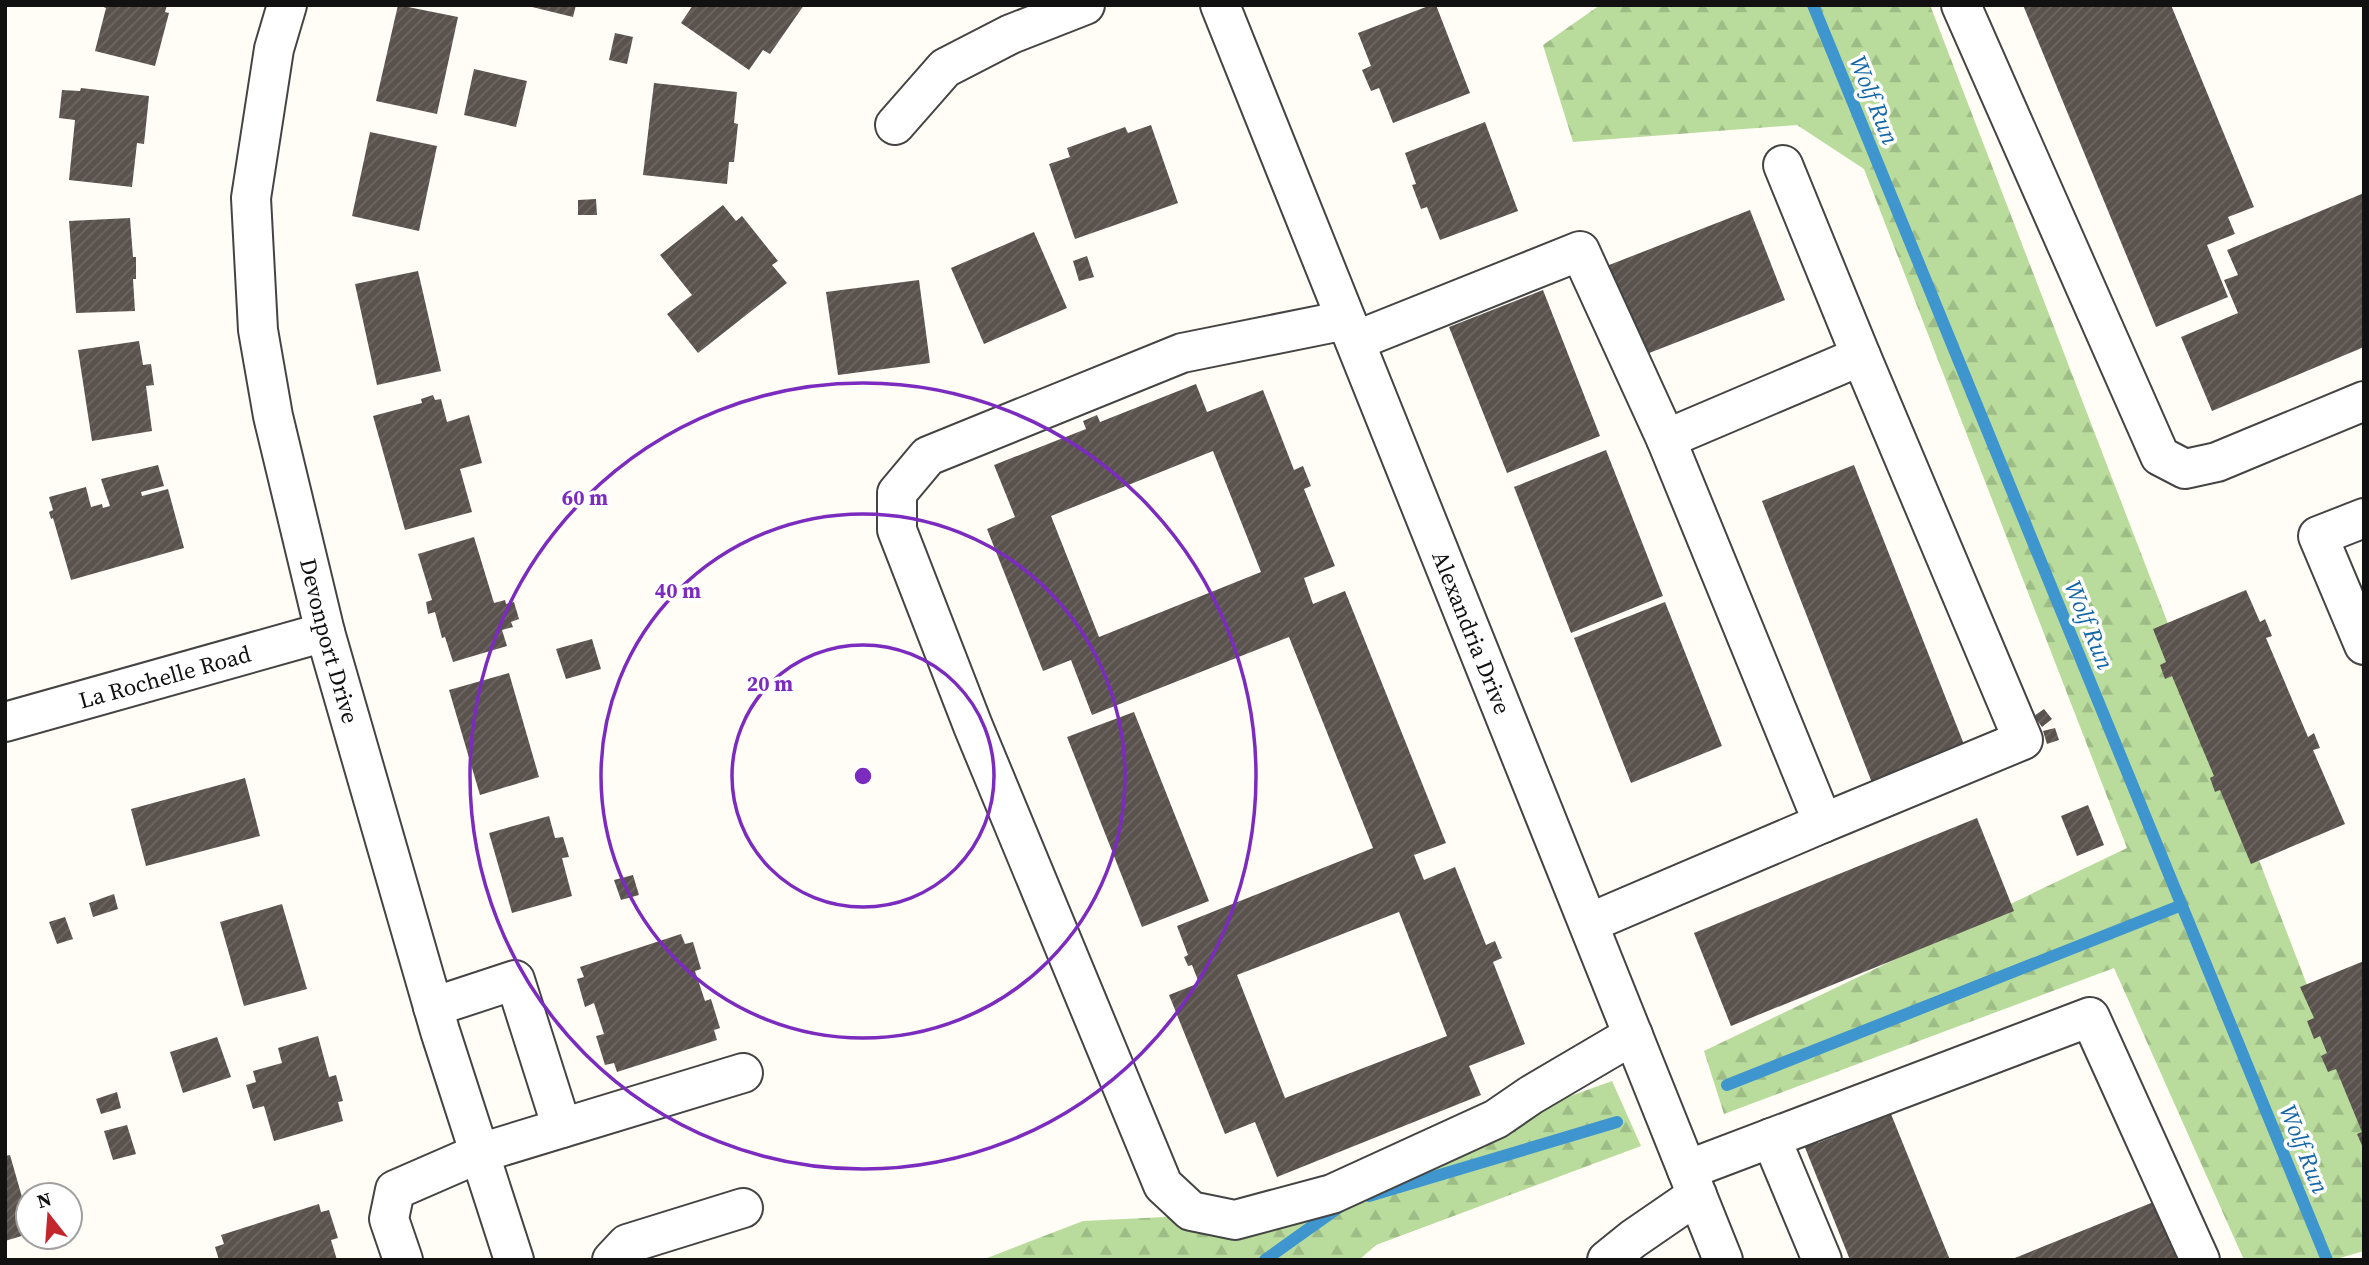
<svg xmlns="http://www.w3.org/2000/svg" width="2369" height="1265" font-family="'Source Serif 4',serif">
<style>
.forest{fill:url(#forest-firs)}
.lines{fill:none;stroke-linecap:round;stroke-linejoin:round}
.stream{stroke:#3f96cf;stroke-width:12}
.building{fill:url(#building-hatch);fill-rule:evenodd}
.minor-casing{stroke:#444;stroke-width:42}
.minor{stroke:#fff;stroke-width:38}
.ring{fill:none;stroke:#7b2cbf;stroke-width:3.5}
.labels{text-anchor:middle;stroke-width:7;stroke-linejoin:round;paint-order:stroke}
.street-label{font-size:23px;fill:#111;stroke:#fff}
.water-label{font-size:24px;font-style:italic;fill:#1768a6;stroke:#fff}
.centre{fill:#7b2cbf;stroke:#fff;stroke-width:3.5}
.ring-label{font-size:21px;text-anchor:middle;font-weight:bold;fill:#7b2cbf;stroke:#fff;stroke-width:7;stroke-linejoin:round;paint-order:stroke}
</style>
<defs>
<pattern id="forest-firs" width="22" height="20" patternUnits="userSpaceOnUse" patternTransform="scale(1.75)"><rect width="22" height="20" fill="#b9dc9c"/><path d="M5 1l3.5 6h-7zM16 11l3.5 6h-7z" fill="#9ebc85"/></pattern>
<pattern id="building-hatch" width="6" height="6" patternUnits="userSpaceOnUse" patternTransform="scale(1.75)"><rect width="6" height="6" fill="#5a524d"/><path d="M-1 1l2-2M0 6l6-6M5 7l2-2" fill="none" stroke="#6d6662"/></pattern>
</defs>
<rect width="100%" height="100%" fill="#fffdf5"/>
<path class="forest" d="M 1600,5 L 1930,5 L 2364,1133 L 2364,1251 L 2333,1260 L 2244,1260 L 2114,968 L 1724,1114 L 1704,1051 L 2127,848 L 1864,169 L 1797,125 L 1573,142 L 1543,45 Z
M 1612,1081 L 1641,1146 L 1376,1245 L 1359,1260 L 982,1260 L 1083,1221 L 1247,1213 Z"/>
<g class="lines">
<path class="stream" d="M 1813,5 L 2327,1260
M 1727,1085 L 2182,905
M 1369,1196 L 1617,1122
M 1265,1260 L 1342,1205"/>
</g>
<path class="building" d="M 99,5 L 167,5 L 165,12 L 169,13 L 155,66 L 95,51 L 106,8 Z
M 398,5 L 458,17 L 437,114 L 376,101 Z
M 524,5 L 576,5 L 573,17 Z
M 693,5 L 804,5 L 770,54 L 763,50 L 749,70 L 681,23 Z
M 1431,5 L 1436,5 L 1470,93 L 1393,123 L 1379,88 L 1371,91 L 1362,70 L 1371,66 L 1358,33 Z
M 2023,5 L 2171,5 L 2254,207 L 2228,217 L 2235,234 L 2207,245 L 2228,297 L 2156,327 Z
M 615,33 L 633,37 L 627,64 L 609,60 Z
M 474,69 L 527,81 L 516,127 L 464,115 Z
M 654,83 L 737,92 L 734,123 L 738,124 L 734,162 L 729,162 L 727,184 L 643,175 Z
M 81,88 L 149,96 L 144,144 L 137,143 L 132,187 L 69,180 L 75,120 L 59,118 L 62,90 L 80,91 Z
M 1485,122 L 1518,211 L 1440,240 L 1427,207 L 1421,209 L 1412,185 L 1416,184 L 1405,153 Z
M 1151,125 L 1178,203 L 1075,239 L 1049,164 L 1070,157 L 1067,148 L 1125,127 L 1128,133 Z
M 370,132 L 437,146 L 419,231 L 352,216 Z
M 2364,193 L 2364,347 L 2212,411 L 2181,337 L 2238,313 L 2224,280 L 2238,275 L 2227,250 Z
M 596,199 L 597,215 L 578,215 L 578,200 Z
M 723,205 L 736,221 L 742,216 L 778,261 L 772,265 L 787,283 L 698,353 L 667,314 L 692,295 L 660,255 Z
M 1750,210 L 1785,300 L 1639,357 L 1604,267 Z
M 130,218 L 133,257 L 136,257 L 136,279 L 133,279 L 135,311 L 76,313 L 69,221 Z
M 1034,232 L 1067,308 L 984,344 L 951,268 Z
M 1087,256 L 1094,277 L 1079,281 L 1073,261 Z
M 418,271 L 441,371 L 377,385 L 355,284 Z
M 919,280 L 930,363 L 838,375 L 826,292 Z
M 1543,290 L 1600,436 L 1507,473 L 1449,327 Z
M 139,341 L 143,365 L 151,364 L 154,385 L 146,386 L 152,431 L 92,441 L 78,350 Z
M 1196,384 L 1207,412 L 1263,390 L 1294,470 L 1303,466 L 1311,486 L 1304,489 L 1335,566 L 1304,578 L 1313,604 L 1345,591 L 1446,843 L 1414,855 L 1424,880 L 1455,867 L 1486,945 L 1495,941 L 1502,958 L 1493,962 L 1525,1044 L 1469,1066 L 1481,1095 L 1277,1177 L 1255,1122 L 1225,1134 L 1169,995 L 1199,983 L 1192,965 L 1188,966 L 1184,957 L 1188,955 L 1177,926 L 1373,848 L 1289,637 L 1092,715 L 1071,660 L 1043,671 L 987,529 L 1015,517 L 994,465 L 1086,429 L 1083,421 L 1097,415 L 1100,422 ZM 1213,451 L 1261,572 L 1099,637 L 1051,516 ZM 1399,912 L 1447,1036 L 1285,1098 L 1237,975 Z
M 433,395 L 435,400 L 441,399 L 447,422 L 469,415 L 482,463 L 460,469 L 472,512 L 405,530 L 373,416 L 422,403 L 421,399 Z
M 1606,450 L 1663,596 L 1571,633 L 1514,487 Z
M 158,465 L 164,486 L 141,492 L 142,496 L 168,489 L 184,548 L 71,580 L 53,518 L 51,519 L 49,512 L 53,510 L 49,497 L 86,487 L 91,507 L 102,504 L 103,508 L 110,506 L 101,479 Z
M 1854,465 L 1967,752 L 1874,788 L 1762,501 Z
M 474,537 L 494,603 L 505,600 L 506,604 L 514,602 L 519,619 L 511,622 L 513,627 L 502,630 L 507,646 L 453,662 L 445,637 L 442,638 L 435,612 L 428,614 L 426,602 L 432,600 L 418,554 Z
M 2246,590 L 2260,622 L 2265,619 L 2272,636 L 2266,638 L 2308,737 L 2314,733 L 2320,748 L 2313,750 L 2345,824 L 2251,864 L 2220,790 L 2215,792 L 2210,778 L 2214,776 L 2172,676 L 2165,679 L 2160,665 L 2166,662 L 2153,629 Z
M 1665,602 L 1722,746 L 1631,783 L 1574,638 Z
M 592,639 L 601,669 L 566,679 L 556,649 Z
M 509,673 L 539,777 L 480,795 L 449,690 Z
M 2044,709 L 2052,719 L 2042,727 L 2034,716 Z
M 1134,712 L 1209,901 L 1142,927 L 1067,737 Z
M 2055,728 L 2059,740 L 2047,744 L 2043,731 Z
M 245,778 L 260,836 L 146,866 L 131,809 Z
M 2088,805 L 2104,845 L 2077,856 L 2061,816 Z
M 549,816 L 555,838 L 563,837 L 569,857 L 562,858 L 572,896 L 512,913 L 489,833 Z
M 1977,818 L 2014,911 L 1731,1026 L 1694,933 Z
M 633,875 L 639,895 L 621,900 L 614,880 Z
M 114,894 L 118,909 L 93,917 L 89,903 Z
M 282,904 L 307,989 L 244,1006 L 220,922 Z
M 65,917 L 73,939 L 57,944 L 49,922 Z
M 681,934 L 685,944 L 693,942 L 701,969 L 695,971 L 705,1001 L 711,999 L 720,1028 L 714,1030 L 717,1040 L 617,1072 L 614,1063 L 605,1065 L 596,1036 L 604,1034 L 594,1003 L 585,1007 L 577,979 L 584,977 L 580,967 Z
M 2364,961 L 2364,1150 L 2357,1134 L 2362,1132 L 2336,1069 L 2328,1072 L 2321,1056 L 2327,1053 L 2320,1036 L 2314,1039 L 2307,1021 L 2314,1018 L 2300,987 Z
M 318,1036 L 329,1077 L 336,1075 L 343,1101 L 338,1102 L 343,1121 L 274,1141 L 264,1106 L 253,1109 L 246,1085 L 256,1082 L 253,1071 L 282,1063 L 278,1048 Z
M 217,1037 L 231,1077 L 183,1093 L 170,1052 Z
M 117,1092 L 121,1108 L 101,1114 L 96,1099 Z
M 1891,1114 L 1950,1260 L 1850,1260 L 1804,1145 L 1817,1141 L 1818,1143 Z
M 127,1125 L 136,1154 L 113,1160 L 104,1131 Z
M 10,1155 L 28,1218 L 28,1234 L 5,1241 L 5,1156 Z
M 2161,1199 L 2185,1260 L 2010,1260 Z
M 319,1204 L 321,1212 L 329,1210 L 338,1238 L 331,1240 L 337,1260 L 219,1260 L 215,1247 L 224,1244 L 221,1235 Z"/>
<g class="lines">
<g class="minor-casing">
<g id="minor">
<path id="s1" d="M 287,5 L 274,49 L 251,198 L 258,330 L 273,416 L 325,632 L 440,1031 L 514,1260"/>
<path id="s2" d="M 1220,5 L 1723,1260"/>
<path d="M 1961,5 L 2160,456 L 2185,469 L 2217,462 L 2364,401"/>
<path d="M 895,125 L 945,68 L 1011,34 L 1085,5"/>
<path d="M 1783,165 L 1861,356"/>
<path d="M 1346,320 L 1182,353 L 928,456 L 897,493 L 897,530 L 973,726 L 1163,1185 L 1191,1211 L 1235,1220 L 1332,1194 L 1496,1119 L 1531,1095 L 1633,1035"/>
<path d="M 1355,341 L 1580,251 L 1666,439 L 1823,823 L 1589,923"/>
<path d="M 1666,439 L 1861,356 L 2023,740 L 1823,823"/>
<path d="M 2364,518 L 2318,536 L 2364,645"/>
<path id="s3" d="M 5,722 L 325,632"/>
<path d="M 433,1007 L 515,980 L 562,1128"/>
<path d="M 1771,1138 L 1822,1260"/>
<path d="M 1687,1170 L 2090,1017 L 2200,1260"/>
<path d="M 403,1260 L 389,1219 L 395,1190 L 480,1153 L 743,1073"/>
<path d="M 612,1260 L 627,1244 L 743,1208"/>
<path d="M 1607,1260 L 1633,1239 L 1697,1195"/>
</g>
</g>
<use href="#minor" class="minor"/>
</g>
<g class="ring">
<circle cx="863" cy="776" r="131"/>
<circle cx="863" cy="776" r="262"/>
<circle cx="863" cy="776" r="393"/>
</g>
<g class="labels">
<g class="street-label">
<text dy="8" stroke="none"><textPath href="#s2" startOffset="676">Alexandria Drive</textPath></text>
<text dy="8" stroke="none"><textPath href="#s1" startOffset="648">Devonport Drive</textPath></text>
<text dy="8" stroke="none"><textPath href="#s3" startOffset="166">La Rochelle Road</textPath></text>
</g>
<g class="water-label">
<text transform="translate(1874 100) rotate(68)" y="8">Wolf Run</text>
<text transform="translate(2089 625) rotate(68)" y="8">Wolf Run</text>
<text transform="translate(2304 1149) rotate(68)" y="8">Wolf Run</text>
</g>
</g>
<circle cx="863" cy="776" r="10" class="centre"/>
<g class="ring-label">
<text x="585" y="505">60 m</text>
<text x="678" y="598">40 m</text>
<text x="770" y="691">20 m</text>
</g>
<rect width="2369" height="1265" fill="none" stroke="#111111" stroke-width="14"/>
<g transform="translate(49 1216) rotate(343)"><circle r="33" fill="#ffffff" stroke="#a0a0a0" stroke-width="2"/>
<path d="M0-5L12 26L0 18L-12 26Z" fill="#c4262e"/>
<text y="-10" font-size="19" font-weight="bold" text-anchor="middle" fill="#111111">N</text>
</g>
</svg>
